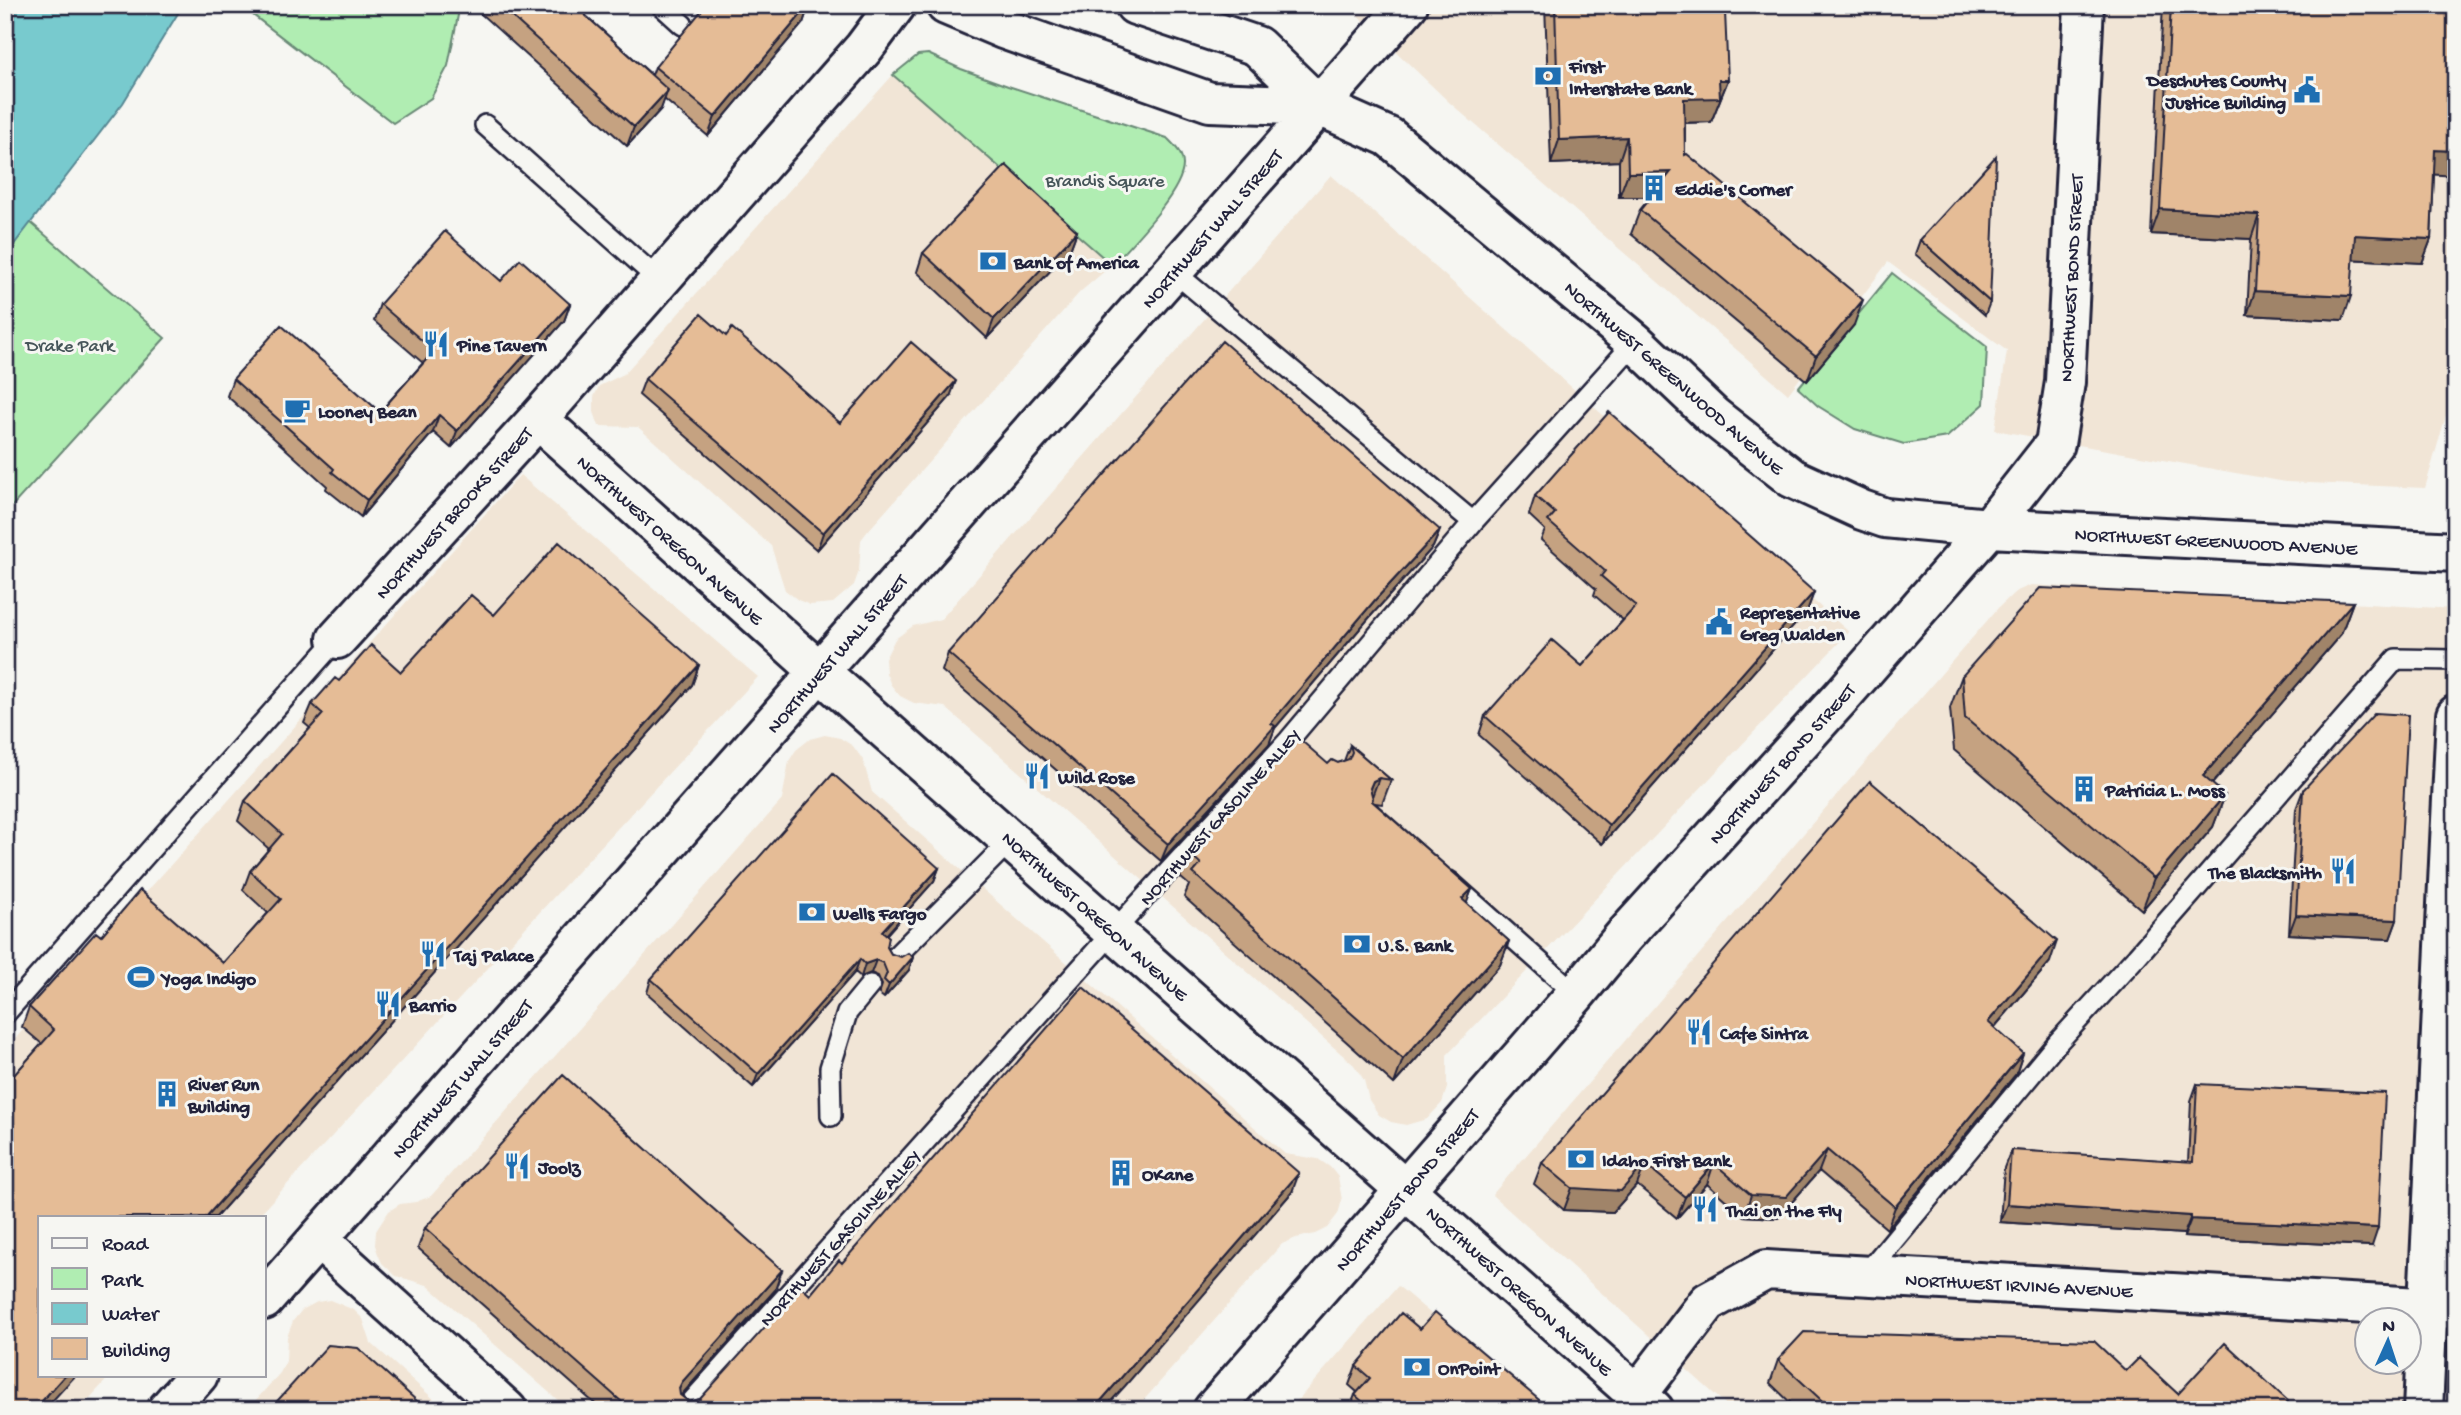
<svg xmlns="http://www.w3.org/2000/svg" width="2461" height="1415" font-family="'Gochi Hand',sans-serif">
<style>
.built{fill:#f1e5d6;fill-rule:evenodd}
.green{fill:#b0edb2;stroke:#698876;stroke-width:2}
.water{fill:#78cace;stroke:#568793;stroke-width:2}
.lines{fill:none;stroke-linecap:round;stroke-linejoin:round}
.service-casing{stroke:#22223b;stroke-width:24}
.minor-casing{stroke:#22223b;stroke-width:44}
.tertiary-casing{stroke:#22223b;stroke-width:44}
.secondary-casing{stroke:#22223b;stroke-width:44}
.service{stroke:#f6f6f2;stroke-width:19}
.minor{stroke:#f6f6f2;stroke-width:38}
.tertiary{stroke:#f6f6f2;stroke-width:38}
.secondary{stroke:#f6f6f2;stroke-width:38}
.wall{fill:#c5a281;stroke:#22223b;stroke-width:2}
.shaded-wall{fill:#a08469;stroke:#22223b;stroke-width:2}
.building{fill:#e5bc96;stroke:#22223b;stroke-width:2}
.labels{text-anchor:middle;stroke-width:6;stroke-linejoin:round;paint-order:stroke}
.poi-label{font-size:19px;font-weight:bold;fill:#22223b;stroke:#f6f6f2;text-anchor:start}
.park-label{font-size:19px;fill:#465559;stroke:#f6f6f2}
.street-label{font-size:19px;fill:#22223b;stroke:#f6f6f2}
</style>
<rect width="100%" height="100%" fill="#f6f6f2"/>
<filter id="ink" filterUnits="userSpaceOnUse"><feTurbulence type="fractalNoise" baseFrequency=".0143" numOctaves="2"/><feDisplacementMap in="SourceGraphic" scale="14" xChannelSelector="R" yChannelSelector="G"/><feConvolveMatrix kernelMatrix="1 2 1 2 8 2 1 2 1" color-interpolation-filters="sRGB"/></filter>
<g filter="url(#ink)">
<path class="built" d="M 1347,5 L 2456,5 L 2456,381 L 2425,488 L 2286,482 L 1995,430 L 2007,351 L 1888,262 L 1788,394 L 1450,103 Z
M 893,75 L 1112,265 L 1080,292 L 867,532 L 861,540 L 859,571 L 854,585 L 833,603 L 810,605 L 798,600 L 785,590 L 771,546 L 638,427 L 599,426 L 594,412 L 594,397 L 599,386 L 624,374 Z
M 1331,175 L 1849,632 L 1447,1055 L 1447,1088 L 1442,1103 L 1427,1119 L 1406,1125 L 1391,1122 L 1379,1115 L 1369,1100 L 1364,1080 L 1354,1065 L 945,707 L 914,703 L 900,696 L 891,685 L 886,673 L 885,659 L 895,639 L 913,626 L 941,619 Z
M 520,475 L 758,677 L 257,1217 L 40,1217 L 40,1375 L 111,1375 L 79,1410 L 5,1410 L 5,1050 Z
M 2031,585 L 2456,609 L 2456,1410 L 1732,1410 L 1492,1195 L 1998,608 L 2015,592 ZM 2366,1320 L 2408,1320 L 2408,1362 L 2366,1362 Z
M 825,735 L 840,738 L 853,746 L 863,760 L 872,792 L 1285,1154 L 1318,1159 L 1330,1167 L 1338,1177 L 1342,1200 L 1338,1214 L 1327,1228 L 1315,1234 L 1296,1238 L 1282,1244 L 1135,1410 L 569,1410 L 433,1290 L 427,1285 L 396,1276 L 382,1263 L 378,1254 L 375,1245 L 376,1231 L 389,1211 L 400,1204 L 416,1202 L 431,1196 L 782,800 L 789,761 L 796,750 L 810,739 Z
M 1398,1286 L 1545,1410 L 1289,1410 Z
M 330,1300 L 354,1310 L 363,1319 L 371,1343 L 446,1410 L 247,1410 L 280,1373 L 286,1361 L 287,1337 L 293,1321 L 302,1310 L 317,1302 Z"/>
<path class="green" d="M 240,5 L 460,5 L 448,66 L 431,98 L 393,123 Z
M 928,54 L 961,69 L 1008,86 L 1167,138 C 1174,145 1183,153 1183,165 C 1183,192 1131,244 1112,265 L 893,75 L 918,55 Z
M 30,222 L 165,338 L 5,514 L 5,256 Z
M 1892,273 L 1987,347 L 1984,404 L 1947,437 L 1904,444 L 1855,429 L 1818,406 L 1798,388 Z"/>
<path class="water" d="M 5,5 L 183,5 L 123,103 L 5,256 Z"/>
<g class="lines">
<g class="service-casing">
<path id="service" d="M 661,5 L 683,25
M 485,125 L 659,280
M 1173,271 L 1473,522
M 1449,881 L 1576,994
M 894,958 L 1011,840
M 5,1014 L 337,639
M 831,1116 L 830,1068 L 847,1013 L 870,985
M 1864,1276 L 2058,1042 L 2137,956 L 2396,659 L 2456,660
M 684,1410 L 1114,931 L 1289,740 L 1473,522 L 1635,342"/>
</g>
<g class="minor-casing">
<path id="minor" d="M 538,419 L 819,671
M 337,639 L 538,419 L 864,48 L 896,5
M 318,1239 L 507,1410
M 1637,1395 L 1708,1302 L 1766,1270 L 2456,1309
M 2423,1410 L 2456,715"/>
</g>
<g class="tertiary-casing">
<path id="tertiary" d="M 819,671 L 1654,1410"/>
</g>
<g class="secondary-casing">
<path id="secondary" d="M 946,5 L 1003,29 L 1210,102 L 1319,106
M 1135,5 L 1257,46 L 1319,106 L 1389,137 L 1635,342 L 1713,416 L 1792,478 L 1862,510 L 1885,518 L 1989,528 L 2456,552
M 264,1300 L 1408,5
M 167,1410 L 198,1375
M 1213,1410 L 1576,994 L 1624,936 L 1842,696 L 1989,528 L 2055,444 L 2065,382 L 2084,5"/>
</g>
<use href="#service" class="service"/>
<use href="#minor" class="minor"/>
<use href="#tertiary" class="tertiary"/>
<use href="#secondary" class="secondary"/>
</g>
<path class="wall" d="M 471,5 L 574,5 L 652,75 L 655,67 L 809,5 L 803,23 L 708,136 L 664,99 L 661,109 L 627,146 Z
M 1545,5 L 1709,5 L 1710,12 L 1728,80 L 1711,122 L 1685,123 L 1685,155 L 1854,325 L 1807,381 L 1631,234 L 1640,210 L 1651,197 L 1619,197 L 1619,161 L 1551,164 Z
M 2163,5 L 2456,5 L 2434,175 L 2431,239 L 2422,263 L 2353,259 L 2343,320 L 2247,315 L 2251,239 L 2151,234 Z
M 1077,231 L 1070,250 L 987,338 L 917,272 L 923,253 Z
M 1920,240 L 1990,302 L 1985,315 L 1915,254 Z
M 501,281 L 570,304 L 564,321 L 451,448 L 433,432 L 361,517 L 326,489 L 327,486 L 227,396 L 233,379 L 380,412 L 423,363 L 374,321 L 380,304 Z
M 726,336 L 840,423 L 950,397 L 817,550 L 639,395 L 645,379 Z
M 1535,496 L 1814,592 L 1807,611 L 1602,844 L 1479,735 L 1485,716 L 1582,666 L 1623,620 L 1594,595 L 1596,589 L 1541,540 L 1545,530 L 1529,515 Z
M 1440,530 L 1433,547 L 1369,618 L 1275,728 L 1269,744 L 1161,861 L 942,671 L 948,653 Z
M 2353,602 L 2341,634 L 2212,784 L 2225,795 L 2213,827 L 2142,910 L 1954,750 L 1950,708 L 1962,676 Z
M 494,615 L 699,665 L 692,685 L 216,1217 L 40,1217 L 7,1083 L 42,1044 L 22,1027 L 29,1007 L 101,936 L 223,963 L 268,913 L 243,890 L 250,871 L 269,849 L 238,821 L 245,801 L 310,728 L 304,723 L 312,704 L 339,681 L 401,672 Z
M 1350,745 L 1391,780 L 1382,804 L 1375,803 L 1472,889 L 1466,903 L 1509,941 L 1500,965 L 1394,1084 L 1184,897 L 1189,885 L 1180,877 L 1189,853 L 1328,764 L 1338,763 L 1344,761 Z
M 2303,790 L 2397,920 L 2390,939 L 2289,934 L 2296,809 Z
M 939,868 L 934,881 L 886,935 L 887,947 L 891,954 L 901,957 L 913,957 L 909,970 L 884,998 L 879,994 L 882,985 L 878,976 L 871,973 L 861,977 L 855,972 L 753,1087 L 647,993 L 651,979 Z
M 2050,962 L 1994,1028 L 2023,1053 L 2016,1074 L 1887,1229 L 1819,1171 L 1778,1218 L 1744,1216 L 1707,1184 L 1677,1218 L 1637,1185 L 1613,1212 L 1564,1210 L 1534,1184 L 1542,1163 Z
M 2197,1084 L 2372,1246 L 2184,1237 L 2184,1234 L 2000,1222 L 2004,1168 L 2011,1150 L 2188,1162 L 2191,1101 Z
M 1292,1192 L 1103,1410 L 602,1410 L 418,1248 L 425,1228 L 782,1270 L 775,1290 L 681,1395 L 689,1402 L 700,1399 L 810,1295 L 842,1263 Z
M 1420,1329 L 1551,1410 L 1349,1410 L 1355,1395 L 1357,1392 L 1349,1385 L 1356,1366 Z
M 1778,1360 L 2126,1371 L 2178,1394 L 2285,1410 L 1798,1410 L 1770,1383 Z"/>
<path class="shaded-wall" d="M 809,5 L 803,23 L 708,136 L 715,117 Z
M 1719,80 L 1728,80 L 1711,122 L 1675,123 L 1684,99 Z
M 668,90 L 661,109 L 627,146 L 634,127 Z
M 1627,137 L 1619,161 L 1551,164 L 1559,140 Z
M 2435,150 L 2456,151 L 2456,176 L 2426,174 Z
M 1671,172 L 1662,197 L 1619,197 L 1628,173 Z
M 2160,209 L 2259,215 L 2251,239 L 2151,234 Z
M 1077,231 L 1070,250 L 987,338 L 994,319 Z
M 2355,235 L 2431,239 L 2422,263 L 2346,259 Z
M 2255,291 L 2351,296 L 2343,320 L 2247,315 Z
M 1863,300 L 1854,325 L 1807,381 L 1816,356 Z
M 570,304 L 564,321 L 451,448 L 457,431 Z
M 956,381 L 950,397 L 817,550 L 823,533 Z
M 439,415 L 433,432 L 361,517 L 367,500 Z
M 1440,530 L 1433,547 L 1369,618 L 1275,728 L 1269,744 L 1161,861 L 1168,844 L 1375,600 Z
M 1814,592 L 1807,611 L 1602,844 L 1609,825 Z
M 2353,602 L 2341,634 L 2191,808 L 2203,776 Z
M 699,665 L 692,685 L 216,1217 L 206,1217 Z
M 1379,778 L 1370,802 L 1370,788 L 1373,781 Z
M 2225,795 L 2213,827 L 2142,910 L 2154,878 Z
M 939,868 L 934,881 L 878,944 L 882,931 Z
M 1472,889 L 1463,913 L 1462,899 Z
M 2296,915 L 2397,920 L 2390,939 L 2289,934 Z
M 1509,941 L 1500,965 L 1394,1084 L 1403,1059 Z
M 2057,941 L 2050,962 L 1980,1044 L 1988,1022 Z
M 913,957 L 909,970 L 884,998 L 889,985 Z
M 860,959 L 855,972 L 753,1087 L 758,1074 Z
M 876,960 L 871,973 L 861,977 L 865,964 Z
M 2023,1053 L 2016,1074 L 1887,1229 L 1895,1207 Z
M 1827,1150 L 1819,1171 L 1778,1218 L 1744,1216 L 1751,1195 Z
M 1714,1163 L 1707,1184 L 1677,1218 L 1685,1197 Z
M 1645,1164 L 1637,1185 L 1613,1212 L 1564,1210 L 1572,1188 Z
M 1299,1173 L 1292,1192 L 1125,1386 L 1103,1410 L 1093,1410 Z
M 2007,1204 L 2191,1216 L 2184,1234 L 2000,1222 Z
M 2191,1219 L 2378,1228 L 2372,1246 L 2184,1237 Z
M 782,1270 L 775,1290 L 675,1402 L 672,1408 L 682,1382 Z
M 65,1375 L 76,1375 L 44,1410 L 34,1410 Z
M 2288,1401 L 2285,1410 L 2279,1410 Z"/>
<path class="building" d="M 499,5 L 574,5 L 668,90 L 634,127 Z
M 706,5 L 809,5 L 715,117 L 655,67 Z
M 1555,5 L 1709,5 L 1710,12 L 1725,12 L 1728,80 L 1719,80 L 1720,98 L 1684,99 L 1685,155 L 1687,154 L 1863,300 L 1816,356 L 1640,210 L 1671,172 L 1628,173 L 1627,137 L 1559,140 Z
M 2171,5 L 2456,5 L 2456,151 L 2435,150 L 2431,239 L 2355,235 L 2351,296 L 2255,291 L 2259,215 L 2160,209 Z
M 1996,156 L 1990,302 L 1920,240 Z
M 1006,165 L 1077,231 L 994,319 L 923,253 Z
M 445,231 L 501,281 L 520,259 L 570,304 L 457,431 L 439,415 L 367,500 L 332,472 L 334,469 L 233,379 L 281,325 L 380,412 L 434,351 L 380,304 Z
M 701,314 L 726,336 L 732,328 L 840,423 L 911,342 L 956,381 L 823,533 L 645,379 Z
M 1222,341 L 1440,530 L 1375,600 L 1271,723 L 1275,726 L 1168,844 L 948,653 Z
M 1609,412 L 1814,592 L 1609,825 L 1485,716 L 1552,640 L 1582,666 L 1636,606 L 1601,576 L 1605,571 L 1548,521 L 1555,513 L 1535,496 Z
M 559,542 L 699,665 L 206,1217 L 40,1217 L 40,1375 L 65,1375 L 34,1410 L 5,1410 L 5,1082 L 7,1083 L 54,1030 L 29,1007 L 96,932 L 101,936 L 140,890 L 223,963 L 281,899 L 250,871 L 282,834 L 245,801 L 323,714 L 312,704 L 335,678 L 339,681 L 371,645 L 401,672 L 471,595 L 494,615 Z
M 2040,588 L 2353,602 L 2203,776 L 2225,795 L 2154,878 L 1965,718 L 1962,676 Z
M 2375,713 L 2408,715 L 2397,920 L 2296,915 L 2303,790 Z
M 1296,736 L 1328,764 L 1332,760 L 1338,763 L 1349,759 L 1352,752 L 1350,745 L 1391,780 L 1379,778 L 1373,781 L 1370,788 L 1373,799 L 1372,801 L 1472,889 L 1462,899 L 1509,941 L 1403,1059 L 1193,873 L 1201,864 L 1189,853 Z
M 833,774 L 939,868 L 882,931 L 889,937 L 887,947 L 891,954 L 901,957 L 908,953 L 913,957 L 889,985 L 884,980 L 887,973 L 883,963 L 876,960 L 865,964 L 860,959 L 758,1074 L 651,979 Z
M 1870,781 L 2057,941 L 1988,1022 L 2023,1053 L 1895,1207 L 1827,1150 L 1786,1197 L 1751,1195 L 1714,1163 L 1685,1197 L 1645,1164 L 1621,1191 L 1572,1188 L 1542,1163 Z
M 5,834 L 10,838 L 5,843 Z
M 1083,987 L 1299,1173 L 1093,1410 L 631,1410 L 425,1228 L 563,1075 L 782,1270 L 682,1382 L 679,1388 L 680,1395 L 689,1402 L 700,1399 L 801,1287 L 810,1295 L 839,1260 L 842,1263 Z
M 2197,1084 L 2385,1093 L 2378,1228 L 2191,1219 L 2191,1216 L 2007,1204 L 2011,1150 L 2193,1162 Z
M 1435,1312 L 1551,1410 L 1372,1410 L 1355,1395 L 1370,1378 L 1356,1366 L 1401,1313 L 1420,1329 Z
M 1804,1332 L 2094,1341 L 2126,1371 L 2139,1358 L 2178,1394 L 2225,1343 L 2288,1401 L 2279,1410 L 1832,1410 L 1778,1360 Z
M 328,1345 L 358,1348 L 427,1410 L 269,1410 Z"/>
</g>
<defs>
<g id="bank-bare" transform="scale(2.1)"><path d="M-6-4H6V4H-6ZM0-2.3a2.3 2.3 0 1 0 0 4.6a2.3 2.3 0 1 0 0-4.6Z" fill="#1f6fb2" stroke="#f6f6f2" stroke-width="2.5" paint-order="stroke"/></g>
<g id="civic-bare" transform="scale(2.1)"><path d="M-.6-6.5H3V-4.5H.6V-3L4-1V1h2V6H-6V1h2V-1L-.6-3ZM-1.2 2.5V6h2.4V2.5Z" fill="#1f6fb2" stroke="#f6f6f2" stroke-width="2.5" paint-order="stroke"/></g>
<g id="building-bare" transform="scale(2.1)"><path d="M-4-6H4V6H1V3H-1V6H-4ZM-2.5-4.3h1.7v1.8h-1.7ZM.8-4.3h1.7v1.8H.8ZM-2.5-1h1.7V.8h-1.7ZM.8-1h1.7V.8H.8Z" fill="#1f6fb2" stroke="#f6f6f2" stroke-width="2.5" paint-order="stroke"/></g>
<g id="restaurant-bare" transform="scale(2.1)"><path d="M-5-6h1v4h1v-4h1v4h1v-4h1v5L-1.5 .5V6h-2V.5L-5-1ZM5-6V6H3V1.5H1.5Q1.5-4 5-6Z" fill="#1f6fb2" stroke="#f6f6f2" stroke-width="2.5" paint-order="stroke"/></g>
<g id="cafe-bare" transform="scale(2.1)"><path d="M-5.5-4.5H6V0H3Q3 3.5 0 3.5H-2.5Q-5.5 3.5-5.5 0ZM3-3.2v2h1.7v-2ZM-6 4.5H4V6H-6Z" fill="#1f6fb2" stroke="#f6f6f2" stroke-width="2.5" paint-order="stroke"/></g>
<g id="stadium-bare" transform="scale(2.1)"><path d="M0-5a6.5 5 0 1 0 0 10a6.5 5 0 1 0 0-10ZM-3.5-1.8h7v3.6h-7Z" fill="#1f6fb2" stroke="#f6f6f2" stroke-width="2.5" paint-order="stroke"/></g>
</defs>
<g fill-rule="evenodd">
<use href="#bank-bare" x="1548" y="76"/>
<use href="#civic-bare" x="2307" y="90"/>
<use href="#building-bare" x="1654" y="188"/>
<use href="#bank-bare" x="993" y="261"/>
<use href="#restaurant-bare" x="436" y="344"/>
<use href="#cafe-bare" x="297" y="410"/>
<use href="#civic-bare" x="1719" y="622"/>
<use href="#restaurant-bare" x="1037" y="776"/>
<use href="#building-bare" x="2084" y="789"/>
<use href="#restaurant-bare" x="2343" y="871"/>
<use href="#bank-bare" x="812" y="912"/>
<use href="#bank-bare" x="1357" y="944"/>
<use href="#restaurant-bare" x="433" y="954"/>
<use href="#stadium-bare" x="141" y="977"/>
<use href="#restaurant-bare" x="388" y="1004"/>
<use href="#restaurant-bare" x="1699" y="1032"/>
<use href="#building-bare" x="167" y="1094"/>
<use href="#bank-bare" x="1581" y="1159"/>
<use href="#restaurant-bare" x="517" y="1166"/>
<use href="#building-bare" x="1121" y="1173"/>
<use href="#restaurant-bare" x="1705" y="1209"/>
<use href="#bank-bare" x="1417" y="1367"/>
</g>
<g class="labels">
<g class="poi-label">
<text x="1569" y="72">First<tspan x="1569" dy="22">Interstate Bank</tspan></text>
<text x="2286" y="86" text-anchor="end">Deschutes County<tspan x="2286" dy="22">Justice Building</tspan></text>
<text x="1675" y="195">Eddie's Corner</text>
<text x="1014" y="268">Bank of America</text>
<text x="457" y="351">Pine Tavern</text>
<text x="318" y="417">Looney Bean</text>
<text x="1740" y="618">Representative<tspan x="1740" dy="22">Greg Walden</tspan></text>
<text x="1058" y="783">Wild Rose</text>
<text x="2105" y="796">Patricia L. Moss</text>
<text x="2322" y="878" text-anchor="end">The Blacksmith</text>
<text x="833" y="919">Wells Fargo</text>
<text x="1378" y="951">U.S. Bank</text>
<text x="454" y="961">Taj Palace</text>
<text x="162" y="984">Yoga Indigo</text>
<text x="409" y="1011">Barrio</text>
<text x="1720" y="1039">Cafe Sintra</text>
<text x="188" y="1090">River Run<tspan x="188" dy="22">Building</tspan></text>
<text x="1602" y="1166">Idaho First Bank</text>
<text x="538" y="1173">Joolz</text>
<text x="1142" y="1180">OKane</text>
<text x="1726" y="1216">Thai on the Fly</text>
<text x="1438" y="1374">OnPoint</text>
</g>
<g class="park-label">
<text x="1105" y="186">Brandis Square</text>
<text x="70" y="351">Drake Park</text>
</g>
<g class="street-label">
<text transform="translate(1211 228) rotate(-49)" y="7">NORTHWEST WALL STREET</text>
<text transform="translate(2070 278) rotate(-87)" y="7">NORTHWEST BOND STREET</text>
<text transform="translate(1675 377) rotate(41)" y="7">NORTHWEST GREENWOOD AVENUE</text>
<text transform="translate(453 512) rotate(-48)" y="7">NORTHWEST BROOKS STREET</text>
<text transform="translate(671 539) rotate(42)" y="7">NORTHWEST OREGON AVENUE</text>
<text transform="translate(2216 540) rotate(3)" y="7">NORTHWEST GREENWOOD AVENUE</text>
<text transform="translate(836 653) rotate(-49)" y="7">NORTHWEST WALL STREET</text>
<text transform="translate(1781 763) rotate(-48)" y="7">NORTHWEST BOND STREET</text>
<text transform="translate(1219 816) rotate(-48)" y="7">NORTHWEST GASOLINE ALLEY</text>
<text transform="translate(1096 915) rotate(42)" y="7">NORTHWEST OREGON AVENUE</text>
<text transform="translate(461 1078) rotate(-49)" y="7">NORTHWEST WALL STREET</text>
<text transform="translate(1406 1189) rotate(-49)" y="7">NORTHWEST BOND STREET</text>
<text transform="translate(839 1237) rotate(-48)" y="7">NORTHWEST GASOLINE ALLEY</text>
<text transform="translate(2019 1284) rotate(3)" y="7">NORTHWEST IRVING AVENUE</text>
<text transform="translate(1520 1290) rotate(42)" y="7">NORTHWEST OREGON AVENUE</text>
</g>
</g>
<rect width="2461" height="1415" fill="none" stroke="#f6f6f2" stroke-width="28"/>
<rect x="14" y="14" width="2433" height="1387" fill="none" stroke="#22223b" stroke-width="2.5" filter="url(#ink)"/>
<rect x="38" y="1216" width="228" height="161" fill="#f6f6f2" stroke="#a1a1a9" stroke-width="2"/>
<rect x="52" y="1238" width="35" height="10" fill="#f6f6f2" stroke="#a1a1a9" stroke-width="2"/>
<text x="102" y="1250" font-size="21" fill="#22223b">Road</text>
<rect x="52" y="1268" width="35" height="21" fill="#b0edb2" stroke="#a1a1a9" stroke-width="2"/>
<text x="102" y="1286" font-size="21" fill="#22223b">Park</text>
<rect x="52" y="1303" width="35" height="21" fill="#78cace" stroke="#a1a1a9" stroke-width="2"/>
<text x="102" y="1320" font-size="21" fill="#22223b">Water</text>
<rect x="52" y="1338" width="35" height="21" fill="#e5bc96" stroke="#a1a1a9" stroke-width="2"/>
<text x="102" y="1356" font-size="21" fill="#22223b">Building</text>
<g transform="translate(2388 1341) rotate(3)"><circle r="33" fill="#f6f6f2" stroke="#a1a1a9" stroke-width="2"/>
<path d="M0-5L12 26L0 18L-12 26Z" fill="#1f6fb2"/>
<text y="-10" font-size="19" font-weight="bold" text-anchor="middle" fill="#22223b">N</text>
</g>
</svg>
